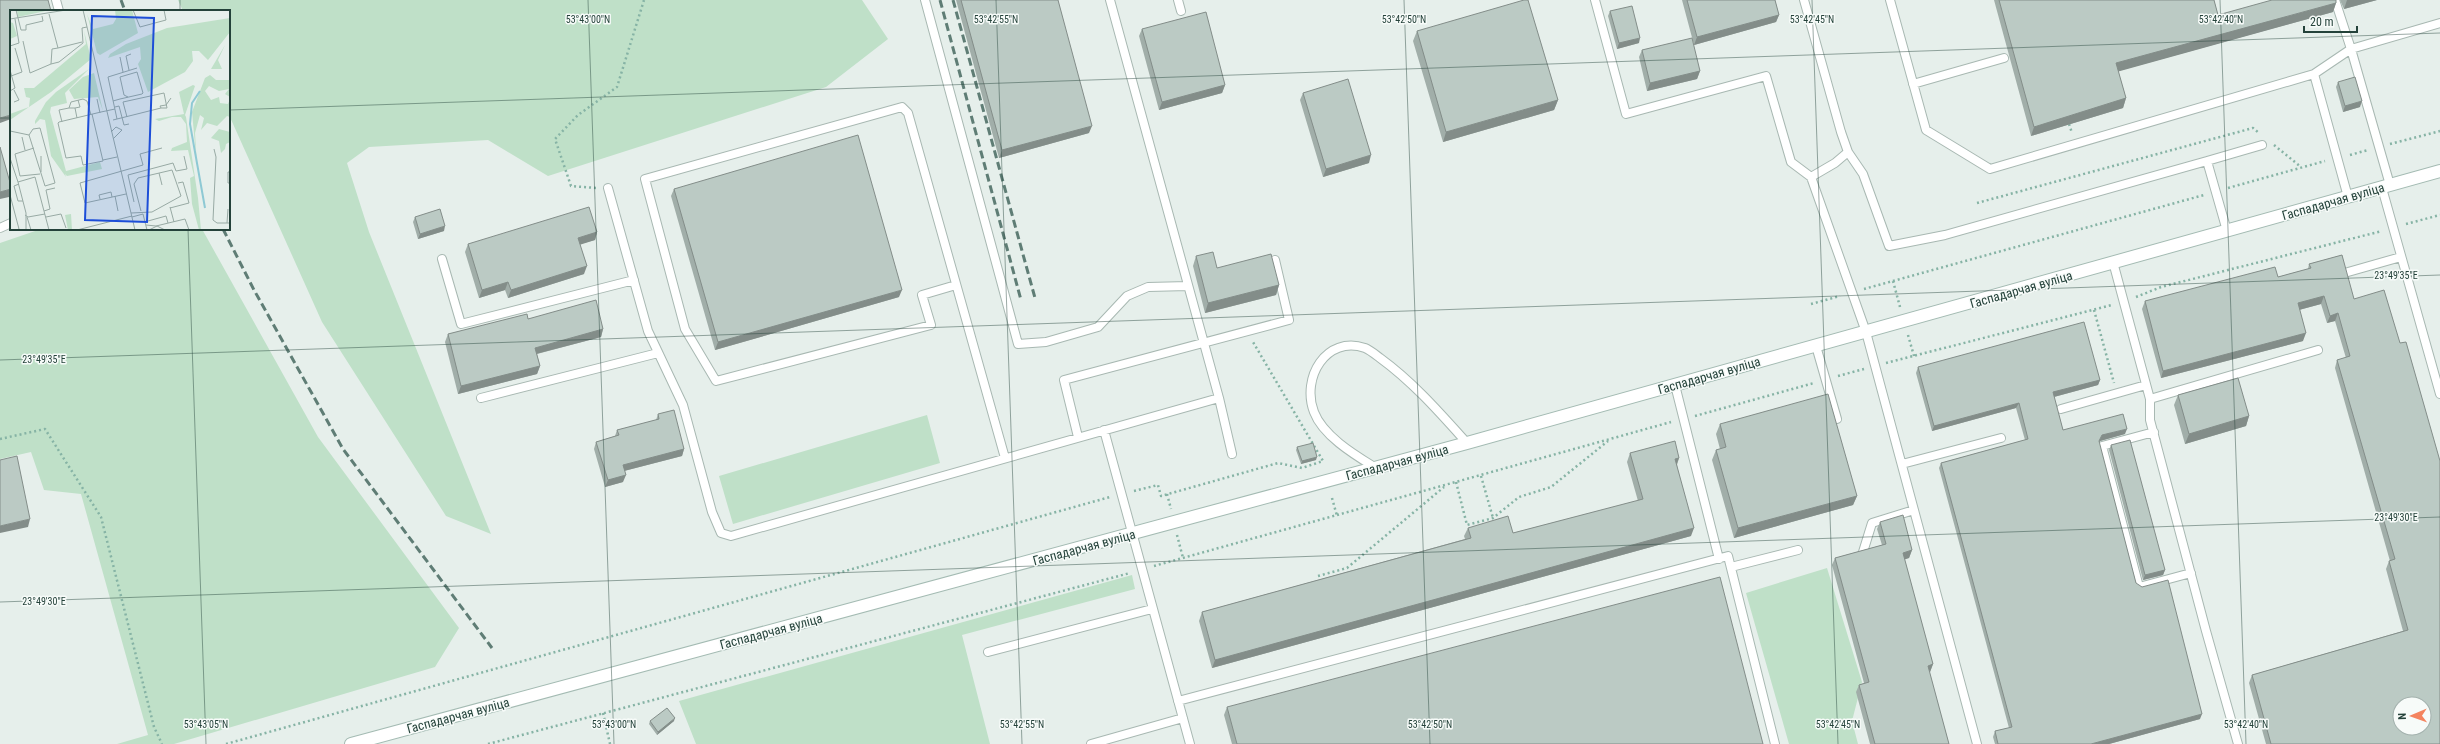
<svg xmlns="http://www.w3.org/2000/svg" width="2440" height="744" font-family="'Roboto Condensed',sans-serif">
<style>
.green{fill:#bfe0c8}
.lines{fill:none;stroke-linecap:round;stroke-linejoin:round}
.lane-casing{stroke:#a8b8b2;stroke-width:10}
.secondary-casing{stroke:#a4bbb3;stroke-width:14}
.path{stroke:#86b3a5;stroke-width:2.5;stroke-dasharray:2 3;stroke-linecap:butt}
.lane{stroke:#fff;stroke-width:8}
.secondary{stroke:#fff;stroke-width:12}
.rail{stroke:#5f7d75;stroke-width:3;stroke-dasharray:8 4;stroke-linecap:butt}
.wall{fill:#a1aea9}
.shaded-wall{fill:#838d89}
.building{fill:#bbcac4;stroke:#838d89;fill-rule:evenodd}
.ticks{fill:none;stroke:#24423a;stroke-width:1;stroke-opacity:0.45}
.labels{text-anchor:middle;stroke-width:3;stroke-linejoin:round;paint-order:stroke}
.street-label{font-size:13px;fill:#24423a;stroke:#f7fbf9}
.inset-river{fill:none;stroke:#8ec9d4;stroke-width:2}
.inset-road{fill:none;stroke:#98aaa4;stroke-width:1}
.view{fill:#1d4ed8;fill-opacity:0.15;stroke:#1d4ed8;stroke-width:2}
.inset-edge{fill:none;stroke:#24423a;stroke-width:2}
.ticks-label{font-size:10px;text-anchor:middle;fill:#24423a;stroke:#f7fbf9;stroke-width:3;stroke-linejoin:round;paint-order:stroke}
</style>
<rect width="100%" height="100%" fill="#e6efeb"/>
<path class="green" d="M 178,0 L 862,0 L 888,39 L 826,87 L 548,176 L 488,140 L 369,147 L 347,163 L 369,232 L 491,534 L 446,516 L 322,322 L 229,115 L 229,11 L 183,11 Z
M 41,229 L 202,229 L 318,437 L 459,628 L 435,667 L 174,744 L 117,744 L 148,735 L 81,494 L 44,490 L 31,452 L 0,459 L 0,243 Z
M 927,415 L 940,463 L 733,524 L 719,476 Z
M 1827,568 L 1862,682 L 1852,721 L 1858,744 L 1789,744 L 1746,593 Z
M 1132,575 L 1135,589 L 962,635 L 990,744 L 696,744 L 679,701 Z"/>
<g class="lines">
<g class="lane-casing">
<path id="lane" d="M 56,0 L 59,11
M 925,0 L 1018,344 L 1046,342 L 1098,327 L 1127,296 L 1148,287 L 1188,286
M 1110,0 L 1219,398 L 1232,454
M 1178,0 L 1181,11
M 1595,0 L 1626,114 L 1766,76 L 1791,162 L 1811,177 L 1866,332 L 1977,744
M 1804,0 L 1841,132 L 1848,152 L 1863,174 L 1889,246 L 1945,235 L 2207,161
M 1890,0 L 1926,130 L 1990,169 L 2314,74
M 2335,0 L 2351,49 L 2314,74 L 2348,197
M 1913,84 L 2004,58
M 1811,177 L 1835,163 L 1848,152
M 2390,185 L 2351,49 L 2440,23
M 608,188 L 648,331 L 683,405 L 712,512 L 721,533 L 731,536 L 1219,398
M 2382,188 L 2440,394
M 0,228 L 11,223
M 2227,231 L 2207,161 L 2262,145
M 442,259 L 461,324 L 634,280
M 2113,262 L 2150,399 L 2150,420 L 2206,631 L 2238,744
M 2348,272 L 2401,257
M 956,285 L 922,295 L 931,325 L 716,381 L 685,329 L 645,179 L 902,107 L 908,113 L 1005,458
M 1816,346 L 1837,419
M 1675,385 L 1719,559
M 481,398 L 658,353
M 2150,399 L 2318,350
M 2061,409 L 2146,385
M 1104,430 L 1190,744
M 2154,432 L 2102,446 L 2139,587 L 2191,573
M 1078,437 L 1064,380 L 1289,320 L 1275,260
M 1902,464 L 2001,438
M 1376,468 C 1355,455 1323,436 1314,412 C 1301,378 1326,335 1365,348 C 1370,350 1376,355 1380,358 C 1413,382 1440,413 1467,443
M 1863,552 L 1872,523 L 1914,510
M 1731,567 L 1798,550
M 988,652 L 1152,609
M 1178,701 L 1728,556 L 1775,744
M 1091,744 L 1183,718"/>
</g>
<g class="secondary-casing">
<path id="secondary" d="M 351,744 L 1467,443 L 2440,171"/>
</g>
<path class="path" d="M 2069,124 L 2072,133
M 2390,144 L 2440,131
M 2274,145 L 2301,167
M 2350,155 L 2368,150
M 596,188 L 571,186 L 555,139 L 578,115 L 617,87 L 644,0
M 2228,188 L 2325,161
M 1977,203 L 2253,128 L 2259,133
M 2406,224 L 2440,215
M 1893,281 L 1900,307
M 1864,289 L 2204,195
M 2136,297 L 2161,287 L 2382,231
M 1811,304 L 1840,296
M 2094,310 L 2114,383
M 1908,335 L 1914,356
M 1886,363 L 2112,305
M 1838,376 L 1864,369
M 1695,416 L 1814,383
M 0,439 L 45,429 L 101,517 L 154,727 L 162,744
M 1481,476 L 1493,518
M 1456,482 L 1467,525 L 1493,518 L 1519,497 L 1551,487 L 1608,441
M 1134,491 L 1158,485 L 1161,496 L 1278,463 L 1302,468 L 1323,461 L 1253,342
M 1167,494 L 1171,509
M 1332,498 L 1337,516
M 1177,535 L 1183,558
M 1154,566 L 1671,422
M 1318,576 L 1347,568 L 1444,487
M 603,713 L 610,744
M 226,744 L 1110,497
M 488,744 L 1130,573"/>
<use href="#lane" class="lane"/>
<use href="#secondary" class="secondary"/>
<path class="rail" d="M 121,0 L 125,11
M 940,0 L 1021,300
M 953,0 L 1035,298
M 223,229 L 254,290 L 343,449 L 492,648"/>
</g>
<path class="wall" d="M 956,0 L 1058,0 L 1089,133 L 999,158 Z
M 1682,0 L 1775,0 L 1779,15 L 1776,22 L 1694,45 Z
M 1994,0 L 2214,0 L 2218,15 L 2336,3 L 2333,12 L 2118,71 L 2126,98 L 2123,108 L 2031,136 Z
M 2340,0 L 2377,0 L 2344,9 Z
M 1610,11 L 1639,43 L 1617,49 L 1608,16 Z
M 1142,29 L 1225,85 L 1222,93 L 1159,110 L 1139,36 Z
M 1417,31 L 1558,100 L 1554,110 L 1443,142 L 1413,41 Z
M 1642,50 L 1700,71 L 1697,79 L 1647,91 L 1639,57 Z
M 2338,82 L 2360,107 L 2343,112 L 2336,87 Z
M 1303,93 L 1369,163 L 1323,177 L 1300,100 Z
M 674,189 L 899,297 L 715,350 L 671,196 Z
M 415,217 L 444,231 L 418,239 L 413,222 Z
M 597,232 L 595,240 L 580,244 L 584,274 L 508,298 L 505,290 L 479,298 L 465,252 L 468,244 Z
M 2342,255 L 2440,744 L 2266,744 L 2249,683 L 2252,675 L 2403,631 L 2386,569 L 2389,561 L 2390,561 L 2335,368 L 2337,360 L 2346,358 L 2335,321 L 2327,323 L 2321,304 L 2299,310 L 2303,341 L 2161,378 L 2142,309 L 2145,301 L 2278,277 L 2308,269 L 2309,264 Z
M 1196,256 L 1217,268 L 1279,285 L 1276,295 L 1205,313 L 1193,266 Z
M 528,319 L 603,329 L 601,337 L 537,354 L 540,366 L 537,374 L 458,394 L 445,342 L 448,334 Z
M 1918,367 L 2100,380 L 2098,385 L 2054,397 L 2063,430 L 2125,434 L 2100,441 L 2099,443 L 2136,583 L 2200,719 L 2109,744 L 1995,744 L 1993,737 L 1995,731 L 2009,728 L 1939,468 L 1941,463 L 2025,440 L 2016,408 L 1932,431 L 1916,373 Z
M 2178,395 L 2249,416 L 2246,426 L 2185,444 L 2174,405 Z
M 658,414 L 684,449 L 682,456 L 624,471 L 623,482 L 605,487 L 594,449 L 596,442 L 615,436 L 617,430 L 656,420 Z
M 1720,424 L 1857,496 L 1853,505 L 1734,538 L 1712,460 L 1716,450 L 1720,449 L 1716,434 Z
M 2111,445 L 2165,570 L 2163,575 L 2143,580 L 2109,450 Z
M 1297,447 L 1316,460 L 1301,464 L 1296,450 Z
M 1630,453 L 1679,458 L 1677,465 L 1691,536 L 1212,668 L 1199,621 L 1202,612 L 1465,539 L 1464,536 L 1468,528 L 1513,533 L 1638,501 L 1627,462 Z
M 1880,522 L 1912,550 L 1909,558 L 1904,559 L 1933,664 L 1930,672 L 1929,672 L 1949,744 L 1870,744 L 1856,692 L 1859,685 L 1864,683 L 1832,565 L 1835,558 L 1882,545 L 1877,529 Z
M 1227,707 L 1763,744 L 1232,744 L 1224,715 Z
M 650,721 L 674,721 L 657,735 L 649,724 Z"/>
<path class="shaded-wall" d="M 2347,0 L 2377,0 L 2344,9 Z
M 2336,3 L 2333,12 L 2113,73 L 2116,63 Z
M 1779,15 L 1776,22 L 1694,45 L 1697,37 Z
M 1640,38 L 1639,43 L 1617,49 L 1619,43 Z
M 1700,71 L 1697,79 L 1647,91 L 1650,83 Z
M 1225,85 L 1222,93 L 1159,110 L 1162,102 Z
M 2126,98 L 2123,108 L 2031,136 L 2034,127 Z
M 1558,100 L 1554,110 L 1443,142 L 1446,132 Z
M 2362,101 L 2360,107 L 2343,112 L 2345,106 Z
M 11,115 L 11,119 L 0,123 L 0,118 Z
M 1092,126 L 1089,133 L 999,158 L 1002,150 Z
M 1371,155 L 1369,163 L 1323,177 L 1326,169 Z
M 11,189 L 9,197 L 0,199 L 0,192 Z
M 445,226 L 444,231 L 418,239 L 420,234 Z
M 597,232 L 595,240 L 576,246 L 578,238 Z
M 587,266 L 584,274 L 508,298 L 511,290 Z
M 508,282 L 505,290 L 479,298 L 482,290 Z
M 1279,285 L 1276,295 L 1205,313 L 1208,303 Z
M 902,290 L 899,297 L 715,350 L 718,342 Z
M 2324,296 L 2321,304 L 2295,311 L 2298,303 Z
M 2338,313 L 2335,321 L 2327,323 L 2330,316 Z
M 603,329 L 601,337 L 532,355 L 535,348 Z
M 2306,333 L 2303,341 L 2161,378 L 2163,371 Z
M 540,366 L 537,374 L 458,394 L 461,386 Z
M 2100,380 L 2098,385 L 2050,398 L 2053,392 Z
M 2019,403 L 2016,408 L 1932,431 L 1934,426 Z
M 2249,416 L 2246,426 L 2185,444 L 2189,434 Z
M 2127,429 L 2125,434 L 2100,441 L 2097,447 L 2099,441 L 2102,435 Z
M 684,449 L 682,456 L 620,472 L 623,465 Z
M 1317,457 L 1316,460 L 1301,464 L 1302,461 Z
M 1679,458 L 1676,466 L 1675,459 Z
M 626,475 L 623,482 L 605,487 L 608,480 Z
M 1857,496 L 1853,505 L 1734,538 L 1738,528 Z
M 30,519 L 28,527 L 0,533 L 0,526 Z
M 1694,528 L 1691,536 L 1212,668 L 1215,660 Z
M 1912,550 L 1909,558 L 1900,561 L 1903,553 Z
M 2165,570 L 2163,575 L 2143,580 L 2145,575 Z
M 1933,664 L 1930,672 L 1925,673 L 1928,666 Z
M 2202,714 L 2200,719 L 2109,744 L 2091,744 Z
M 675,718 L 674,721 L 657,735 L 658,732 Z"/>
<path class="building" d="M 0,0 L 48,0 L 51,11 L 11,11 L 11,115 L 0,118 Z
M 961,0 L 1058,0 L 1092,126 L 1002,150 Z
M 1524,0 L 1528,0 L 1558,100 L 1446,132 L 1417,31 Z
M 1687,0 L 1775,0 L 1779,15 L 1697,37 Z
M 1999,0 L 2214,0 L 2218,15 L 2272,0 L 2336,0 L 2336,3 L 2116,63 L 2126,98 L 2034,127 Z
M 1632,6 L 1640,38 L 1619,43 L 1610,11 Z
M 1206,12 L 1225,85 L 1162,102 L 1142,29 Z
M 1692,38 L 1700,71 L 1650,83 L 1642,50 Z
M 2355,77 L 2362,101 L 2345,106 L 2338,82 Z
M 1348,79 L 1371,155 L 1326,169 L 1303,93 Z
M 858,135 L 902,290 L 718,342 L 674,189 Z
M 0,147 L 11,186 L 11,189 L 0,192 Z
M 589,207 L 597,232 L 578,238 L 587,266 L 511,290 L 508,282 L 482,290 L 468,244 Z
M 440,209 L 445,226 L 420,234 L 415,217 Z
M 1213,252 L 1217,268 L 1271,254 L 1279,285 L 1208,303 L 1196,256 Z
M 2342,255 L 2354,299 L 2384,290 L 2400,343 L 2406,342 L 2440,461 L 2440,744 L 2271,744 L 2252,675 L 2408,630 L 2389,561 L 2395,559 L 2337,360 L 2350,356 L 2338,313 L 2330,316 L 2324,296 L 2298,303 L 2306,333 L 2163,371 L 2145,301 L 2275,267 L 2278,277 L 2311,268 L 2309,264 ZM 2400,704 L 2424,704 L 2424,728 L 2400,728 Z
M 596,300 L 603,329 L 535,348 L 540,366 L 461,386 L 448,334 L 527,314 L 528,319 Z
M 2084,322 L 2100,380 L 2053,392 L 2063,430 L 2123,414 L 2127,429 L 2102,435 L 2099,441 L 2136,583 L 2142,587 L 2168,580 L 2202,714 L 2091,744 L 1998,744 L 1995,731 L 2012,727 L 1941,463 L 2028,439 L 2019,403 L 1934,426 L 1918,367 Z
M 2238,378 L 2249,416 L 2189,434 L 2178,395 Z
M 1828,394 L 1857,496 L 1738,528 L 1716,450 L 1726,447 L 1720,424 Z
M 674,410 L 684,449 L 623,465 L 626,475 L 608,480 L 596,442 L 619,435 L 617,430 L 659,419 L 658,414 Z
M 2130,440 L 2165,570 L 2145,575 L 2111,445 Z
M 1675,441 L 1679,458 L 1675,459 L 1694,528 L 1215,660 L 1202,612 L 1471,538 L 1468,528 L 1508,516 L 1513,533 L 1643,499 L 1630,453 Z
M 1313,443 L 1317,457 L 1302,461 L 1297,447 Z
M 17,456 L 30,519 L 0,526 L 0,460 Z
M 1903,515 L 1912,550 L 1903,553 L 1933,664 L 1928,666 L 1949,744 L 1875,744 L 1859,685 L 1869,682 L 1835,558 L 1886,544 L 1880,522 Z
M 1720,577 L 1763,744 L 1237,744 L 1227,707 Z
M 667,708 L 675,718 L 658,732 L 650,721 Z"/>
<path class="ticks" d="M 180,0 L 180,11M 588,0 L 614,744M 996,0 L 1022,744M 1404,0 L 1430,744M 1812,0 L 1838,744M 2220,0 L 2246,744M 229,110 L 2440,33M 0,118 L 11,118M 188,229 L 206,744M 0,360 L 2440,275M 0,602 L 2440,517"/>
<g class="labels">
<g class="street-label">
<text transform="translate(2333 201) rotate(-16)" y="5">Гаспадарчая вуліца</text>
<text transform="translate(2021 289) rotate(-16)" y="5">Гаспадарчая вуліца</text>
<text transform="translate(1709 375) rotate(-16)" y="5">Гаспадарчая вуліца</text>
<text transform="translate(1397 462) rotate(-15)" y="5">Гаспадарчая вуліца</text>
<text transform="translate(1084 547) rotate(-15)" y="5">Гаспадарчая вуліца</text>
<text transform="translate(771 631) rotate(-15)" y="5">Гаспадарчая вуліца</text>
<text transform="translate(458 715) rotate(-15)" y="5">Гаспадарчая вуліца</text>
</g>
</g>
<g transform="translate(10 10)">
<rect width="220" height="220" fill="#e6efeb"/>
<path d="M 40,0 L 8,7 L 7,1 L 12,0 ZM 105,0 L 122,0 L 128,23 L 90,45 L 87,43 L 77,4 L 83,19 L 103,14 L 106,9 ZM 220,8 L 220,22 L 198,50 L 189,41 L 182,41 L 183,51 L 175,62 L 138,82 L 128,54 L 131,49 L 130,37 L 98,48 L 100,44 L 116,34 L 157,18 ZM 0,12 L 3,13 L 7,26 L 0,29 ZM 74,21 L 81,49 L 41,82 L 0,110 L 0,104 L 19,97 L 20,88 L 16,87 L 14,78 L 24,78 L 76,34 ZM 215,35 L 208,50 L 212,59 L 201,59 ZM 79,59 L 55,83 L 57,93 L 41,97 L 40,102 L 56,161 L 90,152 L 92,159 L 57,166 L 55,164 L 56,167 L 41,146 L 35,110 L 30,109 L 25,114 L 25,111 L 36,92 L 46,82 ZM 84,63 L 93,101 L 88,87 L 64,89 L 59,80 L 73,67 ZM 200,65 L 206,70 L 220,70 L 220,87 L 215,84 L 219,79 L 209,81 L 199,76 L 195,81 L 201,90 L 209,87 L 210,93 L 218,94 L 220,89 L 220,107 L 217,106 L 207,116 L 197,113 L 191,120 L 194,108 L 190,105 L 185,123 L 187,156 L 182,102 L 195,68 ZM 183,75 L 185,76 L 175,105 L 176,107 L 188,188 L 191,220 L 189,220 L 182,194 L 180,168 L 184,166 L 178,140 L 161,141 L 162,138 L 177,132 L 176,114 L 171,107 L 162,107 L 149,111 L 145,109 L 174,104 L 169,82 ZM 209,119 L 220,122 L 220,132 L 216,134 L 215,139 L 211,143 L 209,131 L 201,128 ZM 61,204 L 62,220 L 58,220 L 55,205 Z" fill="#bfe0c8"/>
<path class="inset-river" d="M 190,81 L 182,93 L 180,114 L 195,198"/>
<path class="inset-road" d="M 6,0 L 11,20 L 16,20 L 16,15 L 33,11 L 32,6M 73,0 L 125,220M 123,0 L 130,17 L 156,10 L 154,0M 39,4 L 48,38 L 72,32M 0,9 L 56,0M 13,31 L 20,63 L 41,54 L 42,39 L 48,38M 0,36 L 9,33 L 5,9M 110,47 L 113,62M 41,54 L 49,52 L 73,33 L 72,18 L 77,17M 0,60 L 5,78 L 0,81M 119,60 L 116,46 L 121,44M 1,66 L 12,62 L 5,38M 87,89 L 90,103M 103,91 L 110,89 L 132,84 L 133,83 L 127,62 L 110,67 L 114,85 L 118,87M 4,92 L 9,90 L 4,80M 105,97 L 109,96 L 114,115 L 119,114M 59,98 L 65,98 L 67,108M 65,98 L 70,97 L 68,90M 82,104 L 93,151 L 73,155 L 71,146 L 56,148 L 48,113 L 49,112 L 91,102 L 105,99M 117,107 L 113,92 L 154,83 L 157,98 L 151,98M 107,109 L 98,67 L 127,58M 103,110 L 151,98 L 150,96 L 156,95 L 161,88M 52,112 L 49,100 L 59,98 L 61,92 L 73,89 L 77,91 L 81,105M 30,118 L 45,173 L 35,176 L 19,125 L 23,119 ZM 0,121 L 19,125M 101,122 L 106,117 L 112,120 L 103,129M 12,127 L 15,140M 24,138 L 5,144 L 10,166 L 30,164M 204,139 L 206,147 L 203,210 L 207,213 L 220,213M 31,146 L 31,162M 0,148 L 8,172M 93,150 L 107,147M 220,162 L 218,162 L 218,173 L 220,173M 149,163 L 152,175M 9,174 L 4,176 L 8,191 L 13,191M 116,184 L 75,193 L 70,173 L 133,155 L 130,144 L 152,138M 0,185 L 9,219 L 6,220M 105,186 L 108,201M 90,189 L 89,185 L 101,182 L 102,187M 124,192 L 118,165 L 163,153 L 166,161 L 177,159 L 174,146M 160,197 L 164,212M 160,198 L 179,193 L 173,172 L 168,173M 34,201 L 40,199 L 36,180 L 45,178M 121,203 L 142,202 L 171,186 L 162,160 L 128,168 L 124,174 L 131,201M 15,205 L 18,207 L 35,204M 17,207 L 21,220M 36,207 L 51,204 L 56,218M 122,207 L 133,204 L 137,220M 138,211 L 156,206 L 158,213M 217,213 L 218,199M 136,215 L 146,216 L 175,209 L 179,220M 16,220 L 16,203 L 8,172 L 25,167 L 39,220M 67,220 L 122,206M 139,220 L 147,216 L 155,220"/>
<path class="view" d="M 82,6 L 144,8 L 137,212 L 75,210 Z"/>
<rect width="220" height="220" class="inset-edge"/>
</g>
<g class="ticks-label">
<text x="588" y="23">53°43'00"N</text>
<text x="996" y="23">53°42'55"N</text>
<text x="1404" y="23">53°42'50"N</text>
<text x="1812" y="23">53°42'45"N</text>
<text x="2221" y="23">53°42'40"N</text>
<text x="2396" y="279">23°49'35"E</text>
<text x="44" y="363">23°49'35"E</text>
<text x="2396" y="521">23°49'30"E</text>
<text x="44" y="605">23°49'30"E</text>
<text x="206" y="728">53°43'05"N</text>
<text x="614" y="728">53°43'00"N</text>
<text x="1022" y="728">53°42'55"N</text>
<text x="1430" y="728">53°42'50"N</text>
<text x="1838" y="728">53°42'45"N</text>
<text x="2246" y="728">53°42'40"N</text>
</g>
<g transform="translate(2412 716) rotate(268)"><circle r="19" fill="#f7fbf9" stroke="#a3b1ad"/>
<path d="M0-3L7 15L0 10L-7 15Z" fill="#f4845f"/>
<text y="-6" font-size="11" font-weight="bold" text-anchor="middle" fill="#24423a">N</text>
</g>
<path d="M2304 26v6h53v-6" fill="none" stroke="#24423a" stroke-width="2"/>
<text x="2310" y="26" font-size="12" fill="#24423a" stroke="#f7fbf9" stroke-width="3" paint-order="stroke">20 m</text>
</svg>
